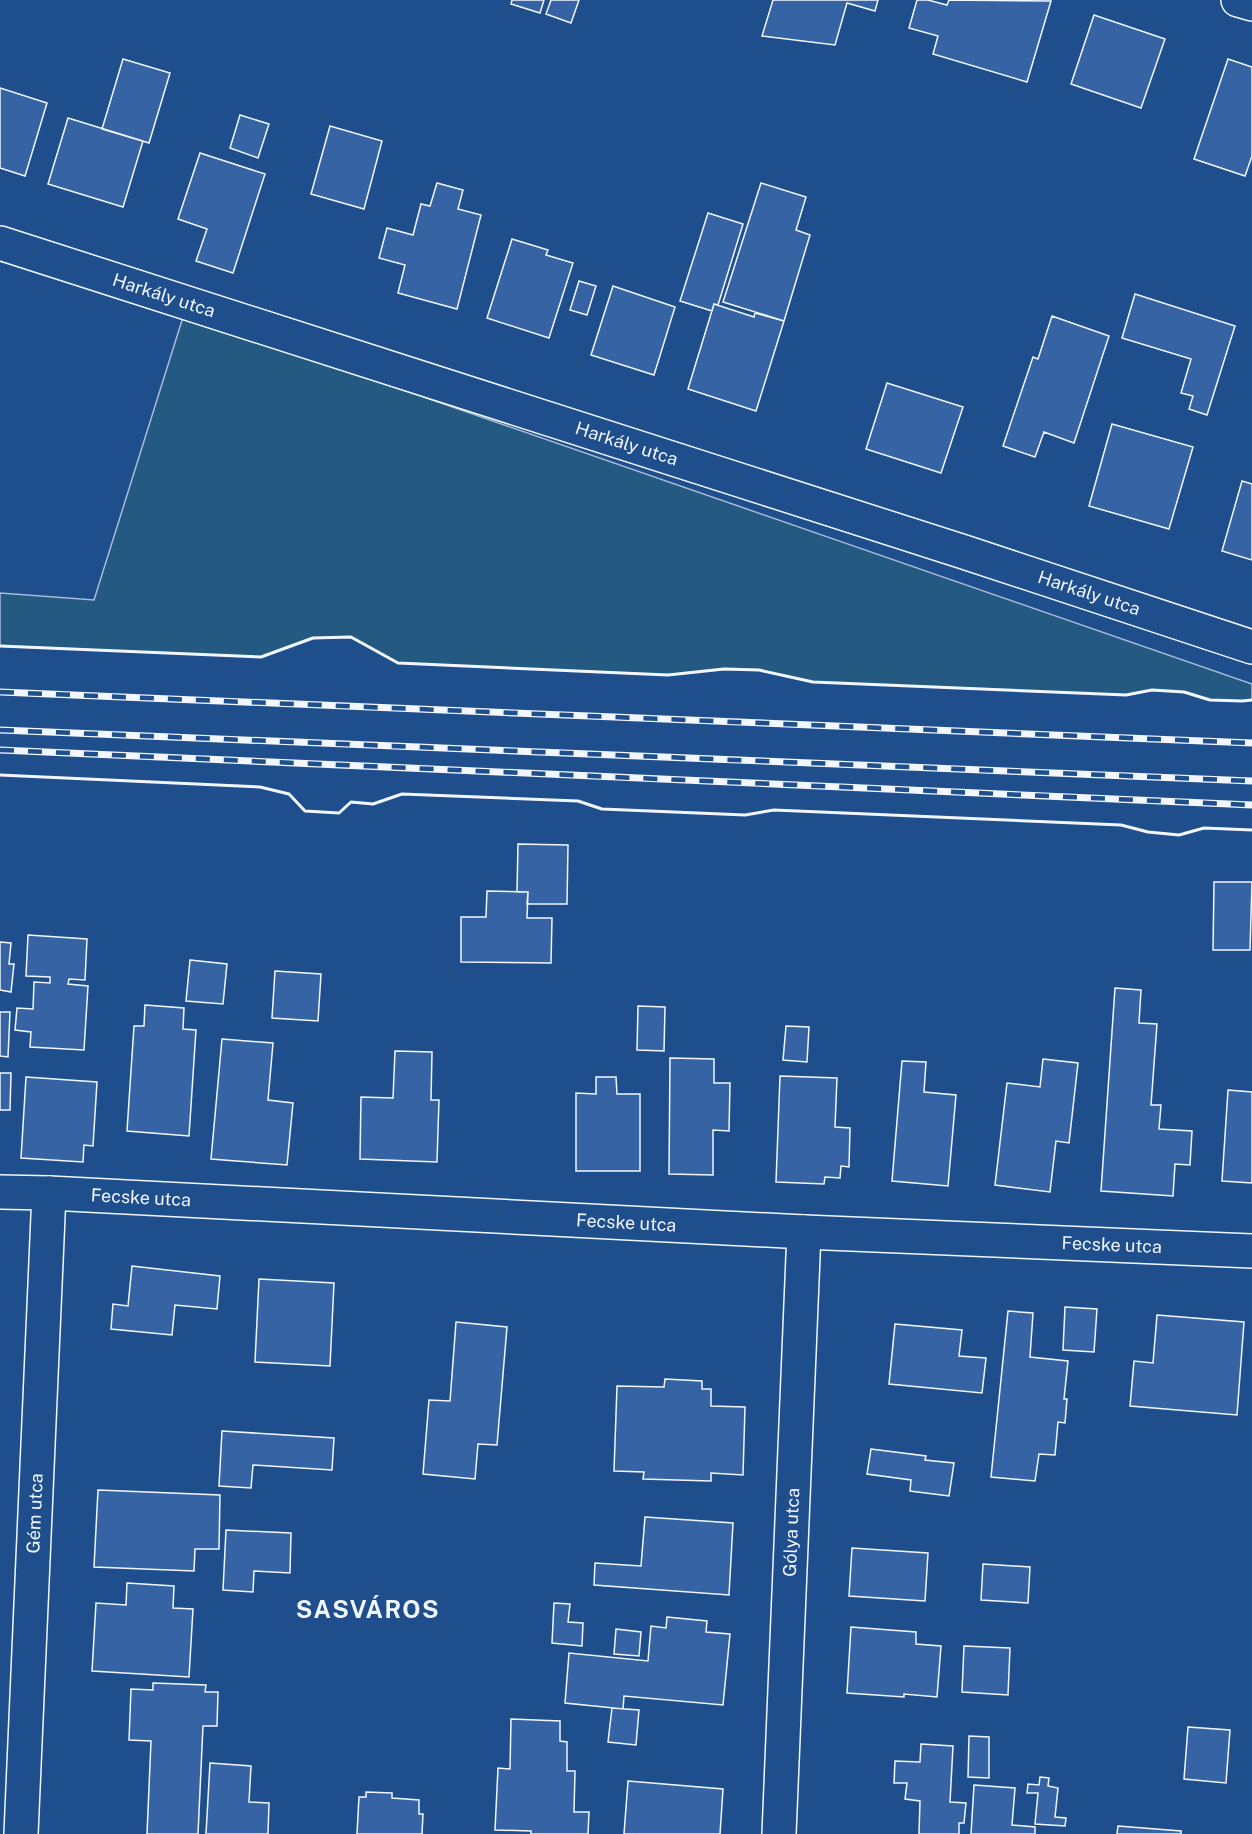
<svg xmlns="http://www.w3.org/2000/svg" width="1252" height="1834" font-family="'Public Sans',sans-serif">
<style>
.grass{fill:#245a82;stroke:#a8bbd7;stroke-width:1.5}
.building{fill:#3563a3;stroke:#f2f6ff;stroke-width:1.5}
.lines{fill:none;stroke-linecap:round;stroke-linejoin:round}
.minor-casing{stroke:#f2f6ff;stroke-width:36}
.minor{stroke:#1f4e8c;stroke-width:33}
.rail-casing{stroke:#f2f6ff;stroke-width:7}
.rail{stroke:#1f4e8c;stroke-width:4.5;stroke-dasharray:14;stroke-linecap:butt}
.wall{stroke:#f2f6ff;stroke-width:3}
.labels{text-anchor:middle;stroke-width:4.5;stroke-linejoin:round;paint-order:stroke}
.street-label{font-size:18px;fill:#f2f6ff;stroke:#1f4e8c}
.district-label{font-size:24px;font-weight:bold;letter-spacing:1.5px;fill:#f2f6ff;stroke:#1f4e8c}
</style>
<rect width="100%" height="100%" fill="#1f4e8c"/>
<path class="grass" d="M 184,314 L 1252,684 L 1252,700 L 1242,701 L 1210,700 L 1184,692 L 1152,690 L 1126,695 L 813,682 L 759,670 L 724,669 L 668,675 L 398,663 L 350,637 L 313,638 L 261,657 L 0,646 L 0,593 L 94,600 Z"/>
<path class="building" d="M 512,0 L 544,0 L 540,13 L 511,4 Z
M 551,0 L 579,0 L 571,23 L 546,14 Z
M 773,0 L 878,0 L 875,11 L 847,3 L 835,45 L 762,36 Z
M 917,0 L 928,0 L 947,5 L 949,0 L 1051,1 L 1027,82 L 933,54 L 938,36 L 909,28 Z
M 1094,15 L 1165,39 L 1141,108 L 1071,84 Z
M 123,59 L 170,73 L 149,143 L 102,129 Z
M 1228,59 L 1252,67 L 1252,156 L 1245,176 L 1194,159 Z
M 0,88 L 47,103 L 25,176 L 0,168 Z
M 240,115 L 269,124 L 258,158 L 230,148 Z
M 68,118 L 143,141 L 123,207 L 48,184 Z
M 330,126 L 382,141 L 364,209 L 311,194 Z
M 200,153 L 265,174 L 233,273 L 196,261 L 207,229 L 178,219 Z
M 437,183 L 463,190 L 458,209 L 481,215 L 457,309 L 398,293 L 405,265 L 379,258 L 387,228 L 413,235 L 421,204 L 430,206 Z
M 761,183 L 806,197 L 796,230 L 810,235 L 784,321 L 723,302 Z
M 708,213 L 743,224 L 718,305 L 714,304 L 712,311 L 680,301 Z
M 512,239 L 548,250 L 546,255 L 573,263 L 549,338 L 487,318 Z
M 579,281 L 596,286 L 587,315 L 570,310 Z
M 613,286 L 675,307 L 654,375 L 591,355 Z
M 1135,294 L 1235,326 L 1207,415 L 1189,409 L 1193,396 L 1181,393 L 1191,359 L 1122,338 Z
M 714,304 L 754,317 L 755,313 L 784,321 L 756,411 L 688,389 Z
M 1052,316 L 1109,336 L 1074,443 L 1044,432 L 1035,457 L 1003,446 L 1033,357 L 1038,359 Z
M 887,383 L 963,407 L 941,473 L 866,449 Z
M 1112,424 L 1193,447 L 1169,529 L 1089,506 Z
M 1242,481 L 1252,484 L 1252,560 L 1222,551 Z
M 518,844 L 568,845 L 567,904 L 527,904 L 528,892 L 517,892 Z
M 1214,882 L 1252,882 L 1250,950 L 1213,950 Z
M 487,891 L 528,892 L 527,918 L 552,918 L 551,963 L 461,962 L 461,917 L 486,917 Z
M 28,935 L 87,939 L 85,980 L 69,979 L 68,984 L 88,986 L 84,1050 L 30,1047 L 31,1032 L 15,1030 L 17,1008 L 33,1009 L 34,982 L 50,983 L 50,977 L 26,976 Z
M 0,942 L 11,943 L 9,964 L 14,964 L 11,992 L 0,990 Z
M 190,960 L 227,964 L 223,1004 L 186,1001 Z
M 275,971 L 321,974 L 318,1021 L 272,1018 Z
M 1115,988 L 1141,990 L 1139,1023 L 1157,1024 L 1151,1105 L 1161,1105 L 1159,1129 L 1192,1131 L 1190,1165 L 1175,1164 L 1173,1196 L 1101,1191 Z
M 145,1005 L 184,1008 L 183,1029 L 196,1030 L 189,1136 L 127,1131 L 134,1026 L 144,1026 Z
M 638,1006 L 665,1007 L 664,1051 L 637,1050 Z
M 0,1012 L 10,1012 L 8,1057 L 0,1056 Z
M 786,1026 L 809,1027 L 807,1062 L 783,1060 Z
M 222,1039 L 273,1043 L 268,1100 L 293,1103 L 287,1165 L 211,1159 Z
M 395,1051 L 432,1052 L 431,1100 L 439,1100 L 437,1162 L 360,1159 L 361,1097 L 393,1098 Z
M 670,1058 L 714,1059 L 714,1083 L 730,1083 L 729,1131 L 713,1130 L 713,1175 L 669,1174 Z
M 1043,1059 L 1078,1063 L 1069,1143 L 1056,1141 L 1050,1192 L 995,1185 L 1007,1083 L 1040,1087 Z
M 902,1061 L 926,1062 L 924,1092 L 956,1095 L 948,1186 L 892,1181 Z
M 0,1073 L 11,1073 L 10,1110 L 0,1110 Z
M 780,1076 L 837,1078 L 835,1127 L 850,1128 L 849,1167 L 841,1166 L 840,1178 L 825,1177 L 824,1184 L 776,1182 Z
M 26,1077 L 97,1082 L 93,1146 L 84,1145 L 83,1162 L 21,1158 Z
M 596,1077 L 616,1077 L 617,1094 L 640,1094 L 640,1171 L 576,1171 L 576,1093 L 596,1094 Z
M 1228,1090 L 1252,1092 L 1252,1183 L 1222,1181 Z
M 132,1266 L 220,1276 L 217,1309 L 175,1305 L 172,1335 L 111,1329 L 113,1304 L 128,1306 Z
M 259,1279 L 334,1283 L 330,1366 L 255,1362 Z
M 1065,1307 L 1097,1309 L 1094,1352 L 1063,1350 Z
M 1008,1311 L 1033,1313 L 1030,1357 L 1068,1361 L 1064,1399 L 1067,1399 L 1065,1423 L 1058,1422 L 1055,1455 L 1039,1454 L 1035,1481 L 991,1477 Z
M 1157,1315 L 1244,1322 L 1237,1415 L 1130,1406 L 1134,1361 L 1153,1363 Z
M 456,1322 L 507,1327 L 497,1445 L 478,1444 L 475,1479 L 423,1474 L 429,1400 L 450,1401 Z
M 895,1324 L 962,1330 L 959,1356 L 986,1358 L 982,1393 L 889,1384 Z
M 665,1379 L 702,1381 L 702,1389 L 711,1389 L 711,1406 L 745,1407 L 743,1475 L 711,1473 L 711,1481 L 643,1479 L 644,1472 L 614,1471 L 617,1386 L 664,1387 Z
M 222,1431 L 334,1438 L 332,1470 L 253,1465 L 251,1488 L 219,1486 Z
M 871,1449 L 926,1456 L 925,1460 L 954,1463 L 949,1496 L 910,1491 L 911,1480 L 867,1474 Z
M 98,1490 L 220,1495 L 219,1549 L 195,1549 L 194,1571 L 94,1567 Z
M 645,1517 L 733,1523 L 729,1595 L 594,1585 L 595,1563 L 641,1566 Z
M 226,1530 L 291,1533 L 290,1573 L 254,1571 L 253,1592 L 223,1590 Z
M 852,1548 L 928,1553 L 925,1601 L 849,1596 Z
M 983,1564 L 1030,1567 L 1028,1603 L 981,1600 Z
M 127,1583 L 174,1586 L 173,1608 L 193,1609 L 189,1677 L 92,1671 L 96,1603 L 126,1605 Z
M 554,1603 L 570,1604 L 568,1622 L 583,1623 L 582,1646 L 552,1643 Z
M 667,1617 L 707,1621 L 706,1632 L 730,1634 L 723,1705 L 624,1696 L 623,1709 L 565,1703 L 569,1653 L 648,1661 L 651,1626 L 666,1628 Z
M 851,1627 L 916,1632 L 916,1644 L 941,1646 L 937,1697 L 904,1694 L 904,1697 L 847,1693 Z
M 616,1629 L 641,1632 L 639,1656 L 614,1654 Z
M 964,1646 L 1010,1648 L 1008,1695 L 962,1692 Z
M 153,1683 L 206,1685 L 205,1692 L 218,1692 L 217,1726 L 203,1726 L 198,1834 L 147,1834 L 151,1741 L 129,1740 L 131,1689 L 153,1690 Z
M 612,1708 L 639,1710 L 636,1745 L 608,1742 Z
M 511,1719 L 560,1721 L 560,1741 L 567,1742 L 567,1771 L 575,1771 L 574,1812 L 589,1812 L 588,1834 L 531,1834 L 531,1831 L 495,1830 L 498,1768 L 510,1769 Z
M 1188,1727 L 1230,1730 L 1226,1783 L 1184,1779 Z
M 969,1736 L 989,1737 L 989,1778 L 968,1777 Z
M 921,1744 L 953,1746 L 950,1802 L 966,1803 L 964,1823 L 959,1823 L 959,1834 L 919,1834 L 920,1801 L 905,1799 L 907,1783 L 894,1783 L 895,1761 L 920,1762 Z
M 210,1763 L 251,1766 L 249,1802 L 269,1803 L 268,1834 L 206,1834 Z
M 1040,1777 L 1049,1778 L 1048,1786 L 1058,1788 L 1055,1817 L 1066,1818 L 1065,1826 L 1035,1824 L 1038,1793 L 1027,1793 L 1028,1784 L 1039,1785 Z
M 628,1781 L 723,1789 L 720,1834 L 624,1834 Z
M 974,1785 L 1015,1788 L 1012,1825 L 1035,1827 L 1035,1834 L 971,1834 Z
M 366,1792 L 392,1793 L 392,1798 L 419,1800 L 419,1814 L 423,1814 L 422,1834 L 357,1834 L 359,1797 L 366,1797 Z
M 1118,1826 L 1181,1831 L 1181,1834 L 1117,1834 Z"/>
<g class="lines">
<g class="minor-casing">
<g id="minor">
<path d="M 1238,0 L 1252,4"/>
<path id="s1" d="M 0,243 L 964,552 L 1252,647"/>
<path id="s2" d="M 0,1192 L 49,1193 L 804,1232 L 1252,1251"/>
<path id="s3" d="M 21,1834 L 49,1193"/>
<path id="s4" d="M 779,1834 L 804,1232"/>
</g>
</g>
<use href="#minor" class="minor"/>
<g class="rail-casing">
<path id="rail" d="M 0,692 L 1252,743
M 0,730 L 1252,781
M 0,750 L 1252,805"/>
</g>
<use href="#rail" class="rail"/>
<path class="wall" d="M 0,646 L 261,657 L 313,638 L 351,637 L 398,663 L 668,675 L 724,669 L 759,670 L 813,682 L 1126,695 L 1152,690 L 1184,692 L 1210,700 L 1242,701 L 1252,700
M 0,775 L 260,787 L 289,794 L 305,811 L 339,813 L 351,802 L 373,804 L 402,794 L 578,801 L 602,809 L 745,815 L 774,810 L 1121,825 L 1148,832 L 1179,835 L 1204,828 L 1252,830"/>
</g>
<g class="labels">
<g class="street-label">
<text dy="6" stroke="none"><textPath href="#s1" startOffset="172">Harkály utca</textPath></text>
<text dy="6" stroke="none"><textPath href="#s1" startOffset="658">Harkály utca</textPath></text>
<text dy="6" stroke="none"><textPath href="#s1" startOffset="1144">Harkály utca</textPath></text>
<text dy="6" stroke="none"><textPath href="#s2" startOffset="141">Fecske utca</textPath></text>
<text dy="6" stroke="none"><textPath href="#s2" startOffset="627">Fecske utca</textPath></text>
<text dy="6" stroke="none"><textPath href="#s2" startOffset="1113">Fecske utca</textPath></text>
<text dy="6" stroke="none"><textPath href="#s3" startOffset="321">Gém utca</textPath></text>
<text dy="6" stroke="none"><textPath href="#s4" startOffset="302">Gólya utca</textPath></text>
</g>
<g class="district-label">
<text x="368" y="1618">SASVÁROS</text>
</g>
</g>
</svg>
